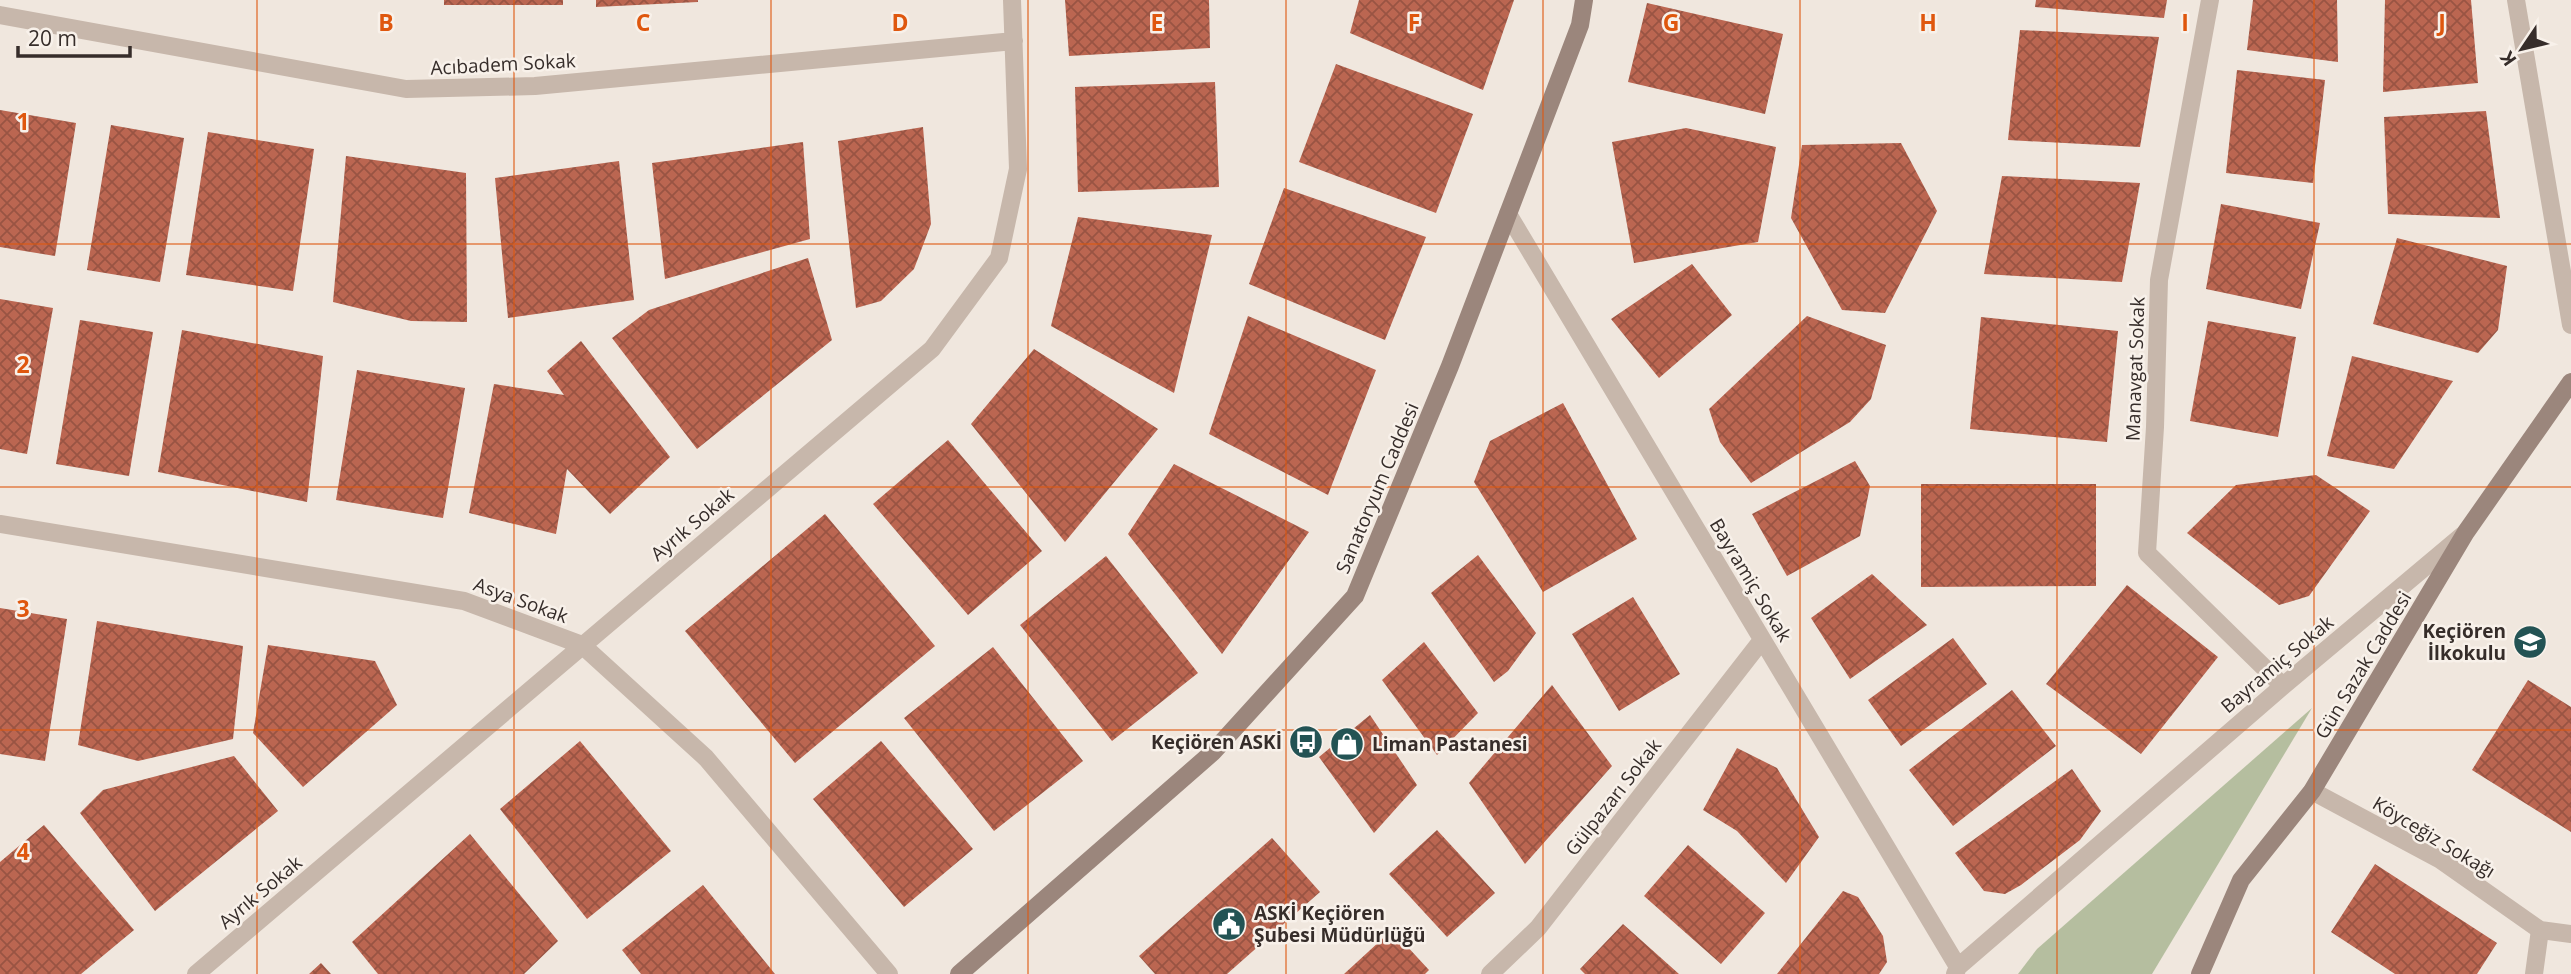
<svg xmlns="http://www.w3.org/2000/svg" width="2571" height="974" font-family="'Open Sans',sans-serif">
<style>
.green{fill:#b5be9f}
.building{fill:url(#building-cross-hatch)}
.lines{fill:none;stroke-linecap:round;stroke-linejoin:round}
.minor{stroke:#c7b7ab;stroke-width:18}
.tertiary{stroke:#c7b7ab;stroke-width:18}
.secondary{stroke:#9b867c;stroke-width:18}
.grid{fill:none;stroke:#df570e;stroke-width:2;stroke-opacity:0.55}
.labels{text-anchor:middle;stroke-width:5;stroke-linejoin:round;paint-order:stroke}
.street-label{font-size:19px;fill:#362d2a;stroke:#f8f1ea}
.poi-label{font-size:19px;font-weight:bold;fill:#362d2a;stroke:#f8f1ea;text-anchor:end}
.grid-label{font-size:23px;text-anchor:middle;font-weight:bold;fill:#df570e;stroke:#f8f1ea;stroke-width:5;stroke-linejoin:round;paint-order:stroke}
</style>
<defs>
<pattern id="building-cross-hatch" width="8" height="8" patternUnits="userSpaceOnUse" patternTransform="scale(1.75)"><rect width="8" height="8" fill="#bb6651"/><path d="M0 0l8 8M0 8l8-8" fill="none" stroke="#995443"/></pattern>
</defs>
<rect width="100%" height="100%" fill="#f0e7de"/>
<path class="green" d="M 2312,708 L 2152,974 L 2018,974 L 2037,949 Z"/>
<path class="building" d="M 444,0 L 563,0 L 563,5 L 444,5 Z
M 596,0 L 698,0 L 698,2 L 596,7 Z
M 1065,0 L 1209,0 L 1210,48 L 1069,56 Z
M 1359,0 L 1514,0 L 1483,90 L 1350,33 Z
M 2036,0 L 2167,0 L 2164,18 L 2035,7 Z
M 2253,0 L 2337,0 L 2338,62 L 2247,50 Z
M 2385,0 L 2471,0 L 2478,83 L 2383,92 Z
M 1647,3 L 1783,34 L 1765,114 L 1628,82 Z
M 2020,30 L 2159,37 L 2140,147 L 2008,140 Z
M 1336,64 L 1473,114 L 1436,213 L 1299,162 Z
M 2237,70 L 2325,80 L 2313,183 L 2226,173 Z
M 1215,82 L 1219,187 L 1078,192 L 1075,87 Z
M 0,110 L 76,123 L 55,256 L 0,247 Z
M 2486,111 L 2500,218 L 2388,214 L 2384,117 Z
M 111,125 L 184,138 L 160,282 L 87,270 Z
M 923,127 L 931,224 L 914,269 L 881,301 L 856,308 L 838,141 Z
M 1686,128 L 1776,147 L 1758,242 L 1634,263 L 1612,142 Z
M 208,132 L 314,149 L 293,291 L 186,275 Z
M 803,142 L 810,239 L 665,279 L 652,163 Z
M 1901,143 L 1937,211 L 1885,313 L 1842,310 L 1791,218 L 1802,145 Z
M 346,156 L 466,173 L 467,322 L 411,321 L 333,302 Z
M 619,161 L 634,300 L 508,318 L 495,178 Z
M 2002,176 L 2140,183 L 2122,282 L 1984,274 Z
M 1284,188 L 1426,237 L 1385,340 L 1249,284 Z
M 2221,204 L 2320,223 L 2301,309 L 2206,289 Z
M 1078,217 L 1212,235 L 1174,393 L 1051,326 Z
M 2397,238 L 2507,266 L 2498,330 L 2478,353 L 2373,324 Z
M 808,258 L 832,340 L 697,449 L 612,338 L 649,310 Z
M 1692,264 L 1732,315 L 1659,378 L 1611,319 Z
M 0,299 L 53,308 L 27,454 L 0,449 Z
M 1248,316 L 1376,370 L 1328,495 L 1209,434 Z
M 1807,316 L 1886,345 L 1871,399 L 1850,422 L 1751,483 L 1720,442 L 1709,409 Z
M 1981,317 L 2118,331 L 2107,442 L 1970,429 Z
M 80,320 L 153,332 L 129,476 L 56,464 Z
M 2208,321 L 2296,337 L 2278,437 L 2190,421 Z
M 182,330 L 323,356 L 307,502 L 158,472 Z
M 581,341 L 670,457 L 610,514 L 567,469 L 556,534 L 469,513 L 494,384 L 564,395 L 547,371 Z
M 1034,349 L 1158,429 L 1065,542 L 971,424 Z
M 2352,356 L 2453,381 L 2394,469 L 2327,456 Z
M 357,370 L 465,388 L 443,518 L 336,500 Z
M 1563,403 L 1637,539 L 1543,592 L 1474,482 L 1490,441 Z
M 948,440 L 1042,551 L 968,615 L 873,504 Z
M 1855,461 L 1870,486 L 1860,536 L 1787,576 L 1752,514 Z
M 1174,464 L 1309,532 L 1222,654 L 1128,534 Z
M 2316,475 L 2370,511 L 2309,596 L 2279,605 L 2187,533 L 2236,485 Z
M 1921,484 L 2096,484 L 2096,586 L 1921,587 Z
M 825,514 L 935,646 L 795,763 L 685,631 Z
M 1478,555 L 1536,633 L 1508,671 L 1494,682 L 1431,593 Z
M 1106,556 L 1198,673 L 1112,741 L 1020,625 Z
M 1872,574 L 1927,625 L 1850,679 L 1811,618 Z
M 2127,585 L 2218,657 L 2141,754 L 2046,684 Z
M 1633,597 L 1680,674 L 1619,711 L 1572,634 Z
M 0,608 L 67,619 L 45,761 L 0,754 Z
M 97,621 L 243,646 L 233,739 L 138,761 L 78,745 Z
M 1953,638 L 1987,684 L 1901,746 L 1868,700 Z
M 1424,642 L 1478,713 L 1437,755 L 1382,680 Z
M 268,645 L 375,661 L 397,705 L 303,787 L 253,733 Z
M 993,647 L 1083,761 L 994,831 L 904,718 Z
M 2528,680 L 2571,707 L 2571,832 L 2472,770 Z
M 1552,685 L 1612,766 L 1525,864 L 1469,783 Z
M 2012,690 L 2056,746 L 1953,826 L 1909,770 Z
M 1370,715 L 1417,785 L 1374,833 L 1319,757 Z
M 580,741 L 671,851 L 587,919 L 500,809 Z
M 881,741 L 973,849 L 904,907 L 813,799 Z
M 1737,748 L 1777,768 L 1819,837 L 1786,883 L 1737,831 L 1703,810 Z
M 234,756 L 278,811 L 155,911 L 80,813 L 103,790 Z
M 2072,769 L 2101,811 L 2080,840 L 2021,885 L 2005,894 L 1984,891 L 1955,853 Z
M 44,825 L 134,930 L 81,974 L 0,974 L 0,862 Z
M 1437,830 L 1495,893 L 1447,937 L 1389,874 Z
M 470,834 L 558,941 L 524,974 L 378,974 L 352,942 Z
M 1272,838 L 1320,892 L 1227,974 L 1155,974 L 1139,956 Z
M 1688,845 L 1765,913 L 1721,964 L 1644,896 Z
M 2375,864 L 2497,943 L 2477,974 L 2395,974 L 2331,932 Z
M 703,885 L 775,974 L 641,974 L 622,950 Z
M 1843,891 L 1858,897 L 1883,936 L 1887,962 L 1879,974 L 1777,974 Z
M 1623,924 L 1679,974 L 1585,974 L 1580,969 Z
M 1392,930 L 1429,970 L 1425,974 L 1344,974 Z
M 321,963 L 331,974 L 309,974 Z"/>
<g class="lines">
<path class="minor" d="M 2210,0 L 2159,280 L 2155,427 L 2147,553 L 2283,686
M 2516,0 L 2571,325
M 0,15 L 406,89 L 535,86 L 1014,41
M 1508,214 L 1958,967 L 1955,974
M 0,524 L 464,601 L 582,645 L 706,758 L 889,974
M 1958,967 L 2283,686 L 2463,535
M 196,974 L 932,349 L 999,258 L 1018,169 L 1012,0
M 1490,974 L 1538,928 L 1762,640
M 2534,974 L 2540,930"/>
<path class="tertiary" d="M 2312,791 L 2439,859 L 2540,930 L 2571,934"/>
<path class="secondary" d="M 959,974 L 1213,752 L 1355,596 L 1450,366 L 1580,25 L 1584,0
M 2200,974 L 2241,880 L 2312,791 L 2466,532 L 2571,382"/>
</g>
<path class="grid" d="M 257,0 L 257,974M 514,0 L 514,974M 771,0 L 771,974M 1028,0 L 1028,974M 1286,0 L 1286,974M 1543,0 L 1543,974M 1800,0 L 1800,974M 2057,0 L 2057,974M 2314,0 L 2314,974M 0,244 L 2571,244M 0,487 L 2571,487M 0,730 L 2571,730"/>
<defs>
<g id="school-disc" transform="scale(1.75)"><circle r="9.5" fill="#235354" stroke="#f8f1ea"/><path d="M0-5L7-2L0 1L-7-2ZM-4 1L0 2.5L4 1V4Q0 6-4 4Z" fill="#fff"/></g>
<g id="bus-disc" transform="scale(1.75)"><circle r="9.5" fill="#235354" stroke="#f8f1ea"/><path d="M-5-6H5V4H4V6H2V4H-2V6H-4V4H-5ZM-3.5-4V0h7V-4ZM-3.5 1.2v1.5H-2V1.2ZM2 1.2v1.5H3.5V1.2Z" fill="#fff"/></g>
<g id="shop-disc" transform="scale(1.75)"><circle r="9.5" fill="#235354" stroke="#f8f1ea"/><path d="M-5-2.5h2.3a2.7 3.5 0 0 1 5.4 0H5L5.5 6h-11ZM-1.5-2.5h3a1.5 2.3 0 0 0-3 0Z" fill="#fff"/></g>
<g id="civic-disc" transform="scale(1.75)"><circle r="9.5" fill="#235354" stroke="#f8f1ea"/><path d="M-.6-6.5H3V-4.5H.6V-3L4-1V1h2V6H-6V1h2V-1L-.6-3ZM-1.2 2.5V6h2.4V2.5Z" fill="#fff"/></g>
</defs>
<g fill-rule="evenodd">
<use href="#school-disc" x="2530" y="642"/>
<use href="#bus-disc" x="1306" y="742"/>
<use href="#shop-disc" x="1347" y="744"/>
<use href="#civic-disc" x="1229" y="924"/>
</g>
<g class="labels">
<g class="street-label">
<text transform="translate(503 64) rotate(-3)" y="7">Acıbadem Sokak</text>
<text transform="translate(2135 369) rotate(-88)" y="7">Manavgat Sokak</text>
<text transform="translate(1377 488) rotate(-67)" y="7">Sanatoryum Caddesi</text>
<text transform="translate(692 524) rotate(-40)" y="7">Ayrık Sokak</text>
<text transform="translate(1751 580) rotate(59)" y="7">Bayramiç Sokak</text>
<text transform="translate(521 600) rotate(20)" y="7">Asya Sokak</text>
<text transform="translate(2277 664) rotate(-40)" y="7">Bayramiç Sokak</text>
<text transform="translate(2363 665) rotate(-59)" y="7">Gün Sazak Caddesi</text>
<text transform="translate(1613 797) rotate(-52)" y="7">Gülpazarı Sokak</text>
<text transform="translate(2434 837) rotate(31)" y="7">Köyceğiz Sokağı</text>
<text transform="translate(260 892) rotate(-40)" y="7">Ayrık Sokak</text>
</g>
<g class="poi-label">
<text x="2506" y="638">Keçiören<tspan x="2506" dy="22">İlkokulu</tspan></text>
<text x="1282" y="749">Keçiören ASKİ</text>
<text x="1372" y="751" text-anchor="start">Liman Pastanesi</text>
<text x="1254" y="920" text-anchor="start">ASKİ Keçiören<tspan x="1254" dy="22">Şubesi Müdürlüğü</tspan></text>
</g>
</g>
<g class="grid-label">
<text x="386" y="31">B</text>
<text x="643" y="31">C</text>
<text x="900" y="31">D</text>
<text x="1157" y="31">E</text>
<text x="1414" y="31">F</text>
<text x="1671" y="31">G</text>
<text x="1928" y="31">H</text>
<text x="2185" y="31">I</text>
<text x="2442" y="31">J</text>
<text x="23" y="130">1</text>
<text x="23" y="373">2</text>
<text x="23" y="617">3</text>
<text x="23" y="860">4</text>
</g>
<g transform="translate(2522 49) rotate(235)" stroke="#f8f1ea" stroke-width="5" paint-order="stroke">
<path d="M0-5L12 26L0 18L-12 26Z" fill="#362d2a"/>
<text y="-10" font-size="19" font-weight="bold" text-anchor="middle" fill="#362d2a">K</text>
</g>
<path d="M18 46v10h112v-10" fill="none" stroke="#362d2a" stroke-width="3.5"/>
<text x="28" y="46" font-size="21" fill="#362d2a" stroke="#f8f1ea" stroke-width="5" paint-order="stroke">20 m</text>
</svg>
